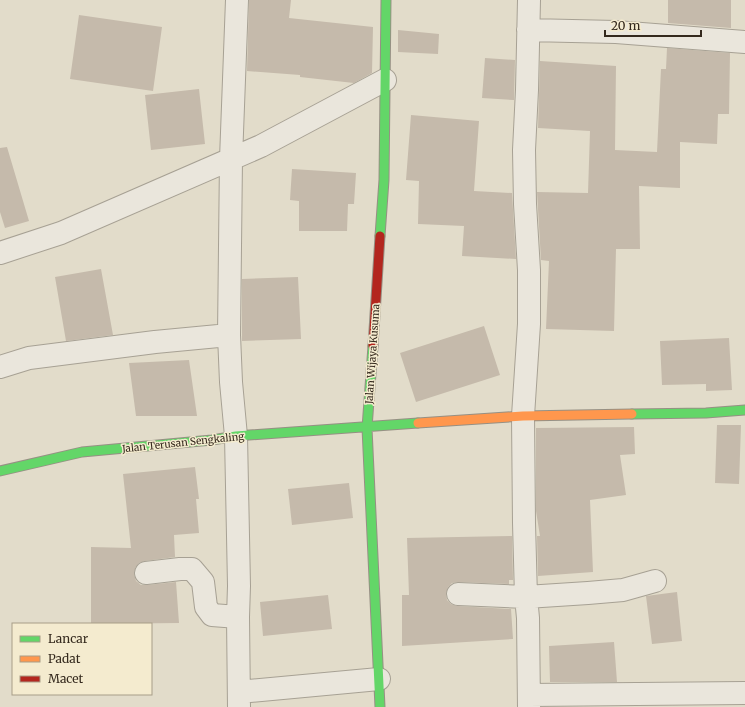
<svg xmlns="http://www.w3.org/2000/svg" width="745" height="707" font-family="Merriweather,serif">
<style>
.building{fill:#c5baab}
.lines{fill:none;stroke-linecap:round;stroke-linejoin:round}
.street-casing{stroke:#a7a194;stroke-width:24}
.fast-casing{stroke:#969084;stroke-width:11}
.slow-casing{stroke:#969084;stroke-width:11}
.jam-casing{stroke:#969084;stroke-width:11}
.street{stroke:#eae6dc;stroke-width:22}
.fast{stroke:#63d668;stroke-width:9}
.slow{stroke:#ff974d;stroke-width:9}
.jam{stroke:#b3261e;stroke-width:9}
.labels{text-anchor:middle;stroke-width:3;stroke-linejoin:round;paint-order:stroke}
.street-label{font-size:10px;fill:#34291d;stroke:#f4ebcf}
</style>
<rect width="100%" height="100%" fill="#e2dcca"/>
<path class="building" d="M 249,0 L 291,0 L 289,18 L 373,27 L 372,73 L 354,83 L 300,77 L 300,75 L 247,71 Z
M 668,0 L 731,0 L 731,28 L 668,23 Z
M 79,15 L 162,27 L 153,91 L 70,79 Z
M 398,30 L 439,34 L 438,54 L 398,52 Z
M 667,48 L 730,53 L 729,114 L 718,114 L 717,144 L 680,142 L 680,188 L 639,186 L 640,249 L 616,249 L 614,331 L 546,329 L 549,261 L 541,260 L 537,192 L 588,193 L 590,131 L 538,128 L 540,61 L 616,66 L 615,150 L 657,152 L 661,69 L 666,69 Z
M 485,58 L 515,60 L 514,100 L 482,98 Z
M 199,89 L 205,144 L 151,150 L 145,95 Z
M 411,115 L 479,121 L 474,191 L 512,193 L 516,259 L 462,256 L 464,226 L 418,224 L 419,181 L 406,180 Z
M 7,147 L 29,221 L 5,228 L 0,212 L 0,148 Z
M 292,169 L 356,173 L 354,204 L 348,204 L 347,231 L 299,231 L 299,201 L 290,200 Z
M 101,269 L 113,335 L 66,341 L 55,277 Z
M 298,277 L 301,339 L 242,341 L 242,279 Z
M 484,326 L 500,375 L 416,402 L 400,353 Z
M 729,338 L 732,390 L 706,391 L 706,384 L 662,385 L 660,341 Z
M 189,360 L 197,416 L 136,416 L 129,363 Z
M 717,425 L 741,425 L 739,484 L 715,483 Z
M 634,427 L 635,454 L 620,455 L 626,495 L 590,500 L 593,572 L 538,576 L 537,536 L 540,536 L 536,511 L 536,428 Z
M 195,467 L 199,499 L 196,499 L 199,533 L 174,535 L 175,557 L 145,561 L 139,563 L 135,568 L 134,574 L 136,581 L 141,585 L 147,585 L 176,582 L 179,623 L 91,624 L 91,547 L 131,548 L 123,474 Z
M 349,483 L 353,518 L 292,525 L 288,489 Z
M 512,536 L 513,580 L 509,580 L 509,584 L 458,582 L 452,583 L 448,587 L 446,594 L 447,600 L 451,604 L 457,606 L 511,609 L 513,639 L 402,646 L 402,595 L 409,595 L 407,538 Z
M 677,592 L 682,641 L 652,644 L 646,596 Z
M 328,595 L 332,629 L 263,636 L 260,602 Z
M 614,642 L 617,682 L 550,682 L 549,646 Z"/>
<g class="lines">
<g class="street-casing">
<path id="street" d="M 237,0 L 231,159 L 229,335 L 231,382 L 236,436 L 239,586 L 238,617 L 239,707
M 529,0 L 527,90 L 524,150 L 525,204 L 529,270 L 529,324 L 523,416 L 524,523 L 526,597 L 528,618 L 529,707
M 528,30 L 616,32 L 745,42
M 0,253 L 61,233 L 261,146 L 385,80
M 0,367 L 29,358 L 155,342 L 229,335
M 146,573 L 180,569 L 192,569 L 203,582 L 206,607 L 212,615 L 238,617
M 458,594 L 526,597 L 588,593 L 623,590 L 655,581
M 239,692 L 379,679
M 529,695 L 745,693"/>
</g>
<g class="fast-casing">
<path id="fast" d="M 380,236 L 384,180 L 386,0
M 373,346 L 367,428 L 380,707
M 632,414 L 706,413 L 745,410
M 0,471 L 82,452 L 212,440 L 236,436 L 418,423"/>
</g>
<g class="slow-casing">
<path id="slow" d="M 418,423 L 523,416 L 632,414"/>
</g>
<g class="jam-casing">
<path id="jam" d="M 373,346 L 380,236"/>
</g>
<use href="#street" class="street"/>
<use href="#fast" class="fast"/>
<use href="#slow" class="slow"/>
<use href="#jam" class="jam"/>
</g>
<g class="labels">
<g class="street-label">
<text transform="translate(372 354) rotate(-86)" y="4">Jalan Wijaya Kusuma</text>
<text transform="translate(183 442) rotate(-6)" y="4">Jalan Terusan Sengkaling</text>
</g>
</g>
<rect x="12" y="623" width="140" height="72" fill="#f4ebcf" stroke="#a79d88"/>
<rect x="20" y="636" width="20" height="6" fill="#63d668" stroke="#a79d88"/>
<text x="48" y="643" font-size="12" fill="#34291d">Lancar</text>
<rect x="20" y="656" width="20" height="6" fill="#ff974d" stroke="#a79d88"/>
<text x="48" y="663" font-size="12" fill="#34291d">Padat</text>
<rect x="20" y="676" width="20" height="6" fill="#b3261e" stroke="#a79d88"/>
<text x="48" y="683" font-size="12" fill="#34291d">Macet</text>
<path d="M605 30v6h96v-6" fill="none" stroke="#34291d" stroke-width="2"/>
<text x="611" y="30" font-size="12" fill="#34291d" stroke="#f4ebcf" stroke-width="3" paint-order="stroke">20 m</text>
</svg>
